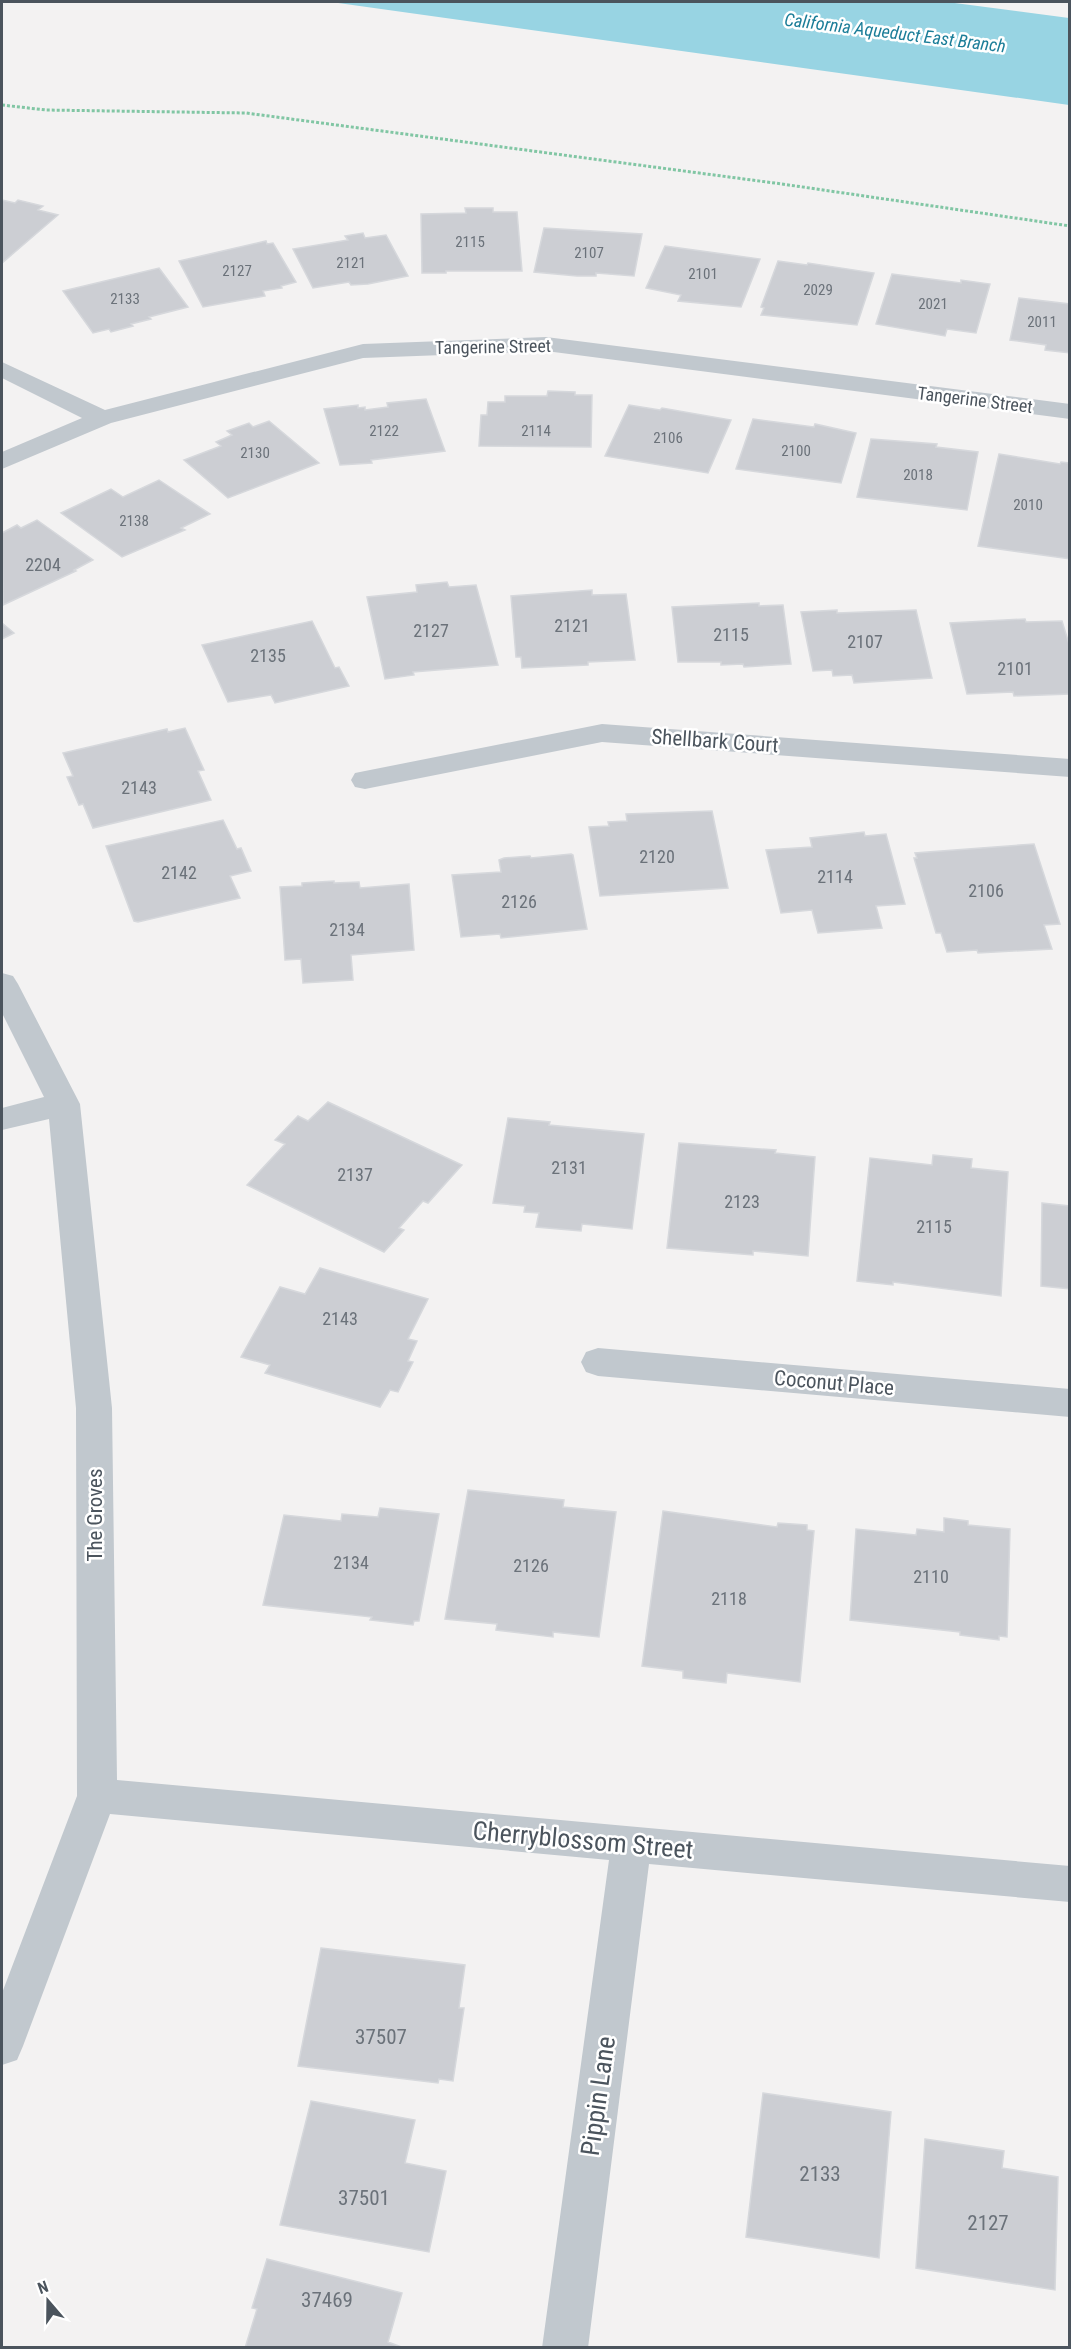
<svg xmlns="http://www.w3.org/2000/svg" width="1071" height="2349" font-family="'Roboto Condensed',sans-serif">
<style>
.water{fill:#98d4e3}
.building{fill:#ccced3;stroke:#d6d8dc;stroke-width:1.5}
.lines{fill:none;stroke-linecap:round;stroke-linejoin:round}
.path{stroke:#81c6a4;stroke-width:3;stroke-dasharray:3 2;stroke-linecap:butt}
.street{fill:#c1c8ce;fill-rule:evenodd}
.labels{text-anchor:middle;stroke-width:5;stroke-linejoin:round;paint-order:stroke}
.far-number-label{font-size:15px;fill:#6b727a}
.far-water-label{font-size:18px;font-style:italic;fill:#1b7d98;stroke:#fff}
.far-street-label{font-size:18px;fill:#4b545d;stroke:#fff}
.number-label{font-size:18px;fill:#6b727a}
.street-label{font-size:21px;fill:#4b545d;stroke:#fff}
.near-number-label{font-size:21px;fill:#6b727a}
.near-street-label{font-size:26px;fill:#4b545d;stroke:#fff}
</style>
<rect width="100%" height="100%" fill="#f3f2f2"/>
<path class="water" d="M 331,2 L 947,2 L 1069,18 L 1069,105 Z"/>
<path class="building" d="M 2,200 L 15,203 L 18,200 L 43,206 L 38,210 L 58,215 L 2,263 Z
M 465,208 L 493,208 L 493,212 L 517,212 L 522,271 L 446,271 L 446,273 L 422,273 L 421,214 L 466,213 Z
M 544,228 L 642,234 L 634,276 L 596,273 L 596,276 L 577,276 L 534,272 Z
M 363,233 L 365,238 L 386,235 L 408,276 L 368,284 L 351,285 L 349,282 L 313,288 L 293,249 L 348,240 L 345,236 Z
M 266,241 L 267,244 L 273,243 L 296,282 L 281,286 L 282,288 L 263,291 L 265,296 L 203,307 L 179,261 Z
M 665,246 L 760,259 L 741,307 L 678,301 L 681,295 L 646,288 Z
M 778,261 L 807,265 L 808,263 L 874,273 L 857,325 L 761,315 L 764,308 L 761,307 Z
M 159,268 L 188,307 L 149,317 L 151,319 L 131,324 L 133,326 L 111,332 L 109,329 L 93,333 L 63,291 Z
M 892,274 L 961,283 L 961,280 L 990,284 L 976,333 L 947,329 L 945,336 L 876,324 Z
M 1019,298 L 1070,304 L 1070,353 L 1045,350 L 1046,345 L 1010,340 Z
M 548,391 L 575,392 L 575,395 L 592,395 L 591,447 L 479,446 L 481,415 L 487,415 L 488,402 L 505,402 L 505,396 L 547,396 Z
M 426,399 L 445,451 L 371,460 L 372,463 L 340,465 L 324,409 L 358,405 L 358,408 L 365,407 L 365,410 L 388,407 L 387,403 Z
M 629,405 L 660,410 L 662,408 L 731,420 L 708,473 L 605,456 Z
M 753,419 L 814,427 L 815,424 L 856,433 L 841,483 L 736,469 Z
M 269,421 L 319,463 L 228,498 L 184,460 L 221,446 L 216,442 L 232,435 L 227,431 L 249,423 L 253,427 Z
M 871,439 L 937,444 L 936,447 L 978,452 L 967,510 L 857,497 Z
M 999,454 L 1060,464 L 1061,462 L 1070,463 L 1070,559 L 978,546 Z
M 159,480 L 210,514 L 181,528 L 185,530 L 122,557 L 61,513 L 111,489 L 123,497 Z
M 37,520 L 93,560 L 74,570 L 76,571 L 3,605 L 2,533 L 17,525 L 21,528 Z
M 447,582 L 449,587 L 476,585 L 498,665 L 413,672 L 414,675 L 385,679 L 367,597 L 417,592 L 416,585 Z
M 592,590 L 592,595 L 626,594 L 635,660 L 588,662 L 588,665 L 522,668 L 521,657 L 516,657 L 511,596 Z
M 759,603 L 759,606 L 783,605 L 791,664 L 744,667 L 743,664 L 721,665 L 721,662 L 678,662 L 672,607 Z
M 837,610 L 837,613 L 916,610 L 932,678 L 854,683 L 852,675 L 833,676 L 832,670 L 813,671 L 801,612 Z
M 1025,619 L 1026,622 L 1062,621 L 1070,647 L 1070,694 L 1014,696 L 1013,692 L 967,694 L 950,623 Z
M 312,621 L 335,668 L 339,667 L 349,686 L 275,703 L 271,695 L 228,702 L 202,645 Z
M 2,623 L 14,633 L 2,639 Z
M 185,728 L 204,770 L 198,771 L 211,800 L 93,828 L 83,804 L 79,805 L 67,777 L 73,776 L 63,753 L 167,729 L 168,732 Z
M 712,811 L 728,888 L 600,896 L 589,827 L 609,826 L 608,822 L 627,821 L 626,814 Z
M 223,820 L 237,849 L 241,848 L 251,871 L 230,876 L 240,898 L 138,922 L 134,921 L 106,846 Z
M 864,832 L 865,836 L 886,834 L 905,904 L 876,906 L 882,928 L 818,933 L 812,910 L 781,913 L 766,850 L 812,847 L 810,838 Z
M 1034,844 L 1060,924 L 1044,925 L 1052,949 L 978,953 L 977,950 L 947,952 L 941,933 L 936,933 L 914,858 L 917,858 L 915,853 Z
M 571,854 L 573,855 L 587,929 L 501,938 L 500,934 L 461,937 L 452,875 L 501,872 L 499,860 L 504,858 L 530,856 L 531,858 Z
M 334,881 L 334,883 L 359,882 L 360,888 L 409,884 L 414,950 L 351,955 L 353,980 L 303,983 L 301,959 L 285,960 L 280,887 L 302,886 L 302,883 Z
M 328,1102 L 462,1165 L 428,1203 L 423,1201 L 399,1228 L 404,1230 L 384,1252 L 247,1185 L 285,1144 L 275,1140 L 298,1116 L 308,1121 Z
M 508,1118 L 550,1122 L 549,1125 L 644,1134 L 632,1229 L 582,1224 L 581,1231 L 536,1227 L 539,1213 L 524,1212 L 525,1206 L 493,1203 Z
M 679,1143 L 776,1150 L 775,1153 L 815,1157 L 808,1256 L 753,1251 L 753,1255 L 667,1248 Z
M 933,1155 L 972,1159 L 971,1168 L 1008,1172 L 1001,1296 L 893,1282 L 893,1285 L 857,1281 L 870,1158 L 932,1165 Z
M 1042,1203 L 1070,1206 L 1070,1289 L 1041,1286 Z
M 320,1268 L 428,1299 L 408,1339 L 417,1341 L 408,1361 L 413,1362 L 398,1392 L 390,1390 L 380,1407 L 265,1373 L 270,1365 L 241,1357 L 280,1287 L 305,1294 Z
M 468,1490 L 564,1500 L 563,1507 L 616,1512 L 599,1637 L 553,1632 L 553,1637 L 496,1630 L 497,1624 L 445,1619 Z
M 380,1508 L 439,1514 L 419,1621 L 414,1621 L 413,1625 L 370,1620 L 372,1617 L 263,1605 L 284,1515 L 341,1521 L 342,1514 L 378,1517 Z
M 663,1511 L 777,1527 L 778,1523 L 807,1525 L 807,1530 L 814,1531 L 800,1682 L 727,1673 L 726,1683 L 683,1678 L 683,1671 L 642,1666 Z
M 944,1518 L 968,1521 L 968,1525 L 1010,1529 L 1007,1637 L 999,1636 L 999,1640 L 960,1635 L 960,1632 L 850,1620 L 856,1529 L 916,1535 L 917,1529 L 944,1532 Z
M 321,1948 L 465,1965 L 459,2008 L 464,2008 L 453,2081 L 439,2079 L 438,2083 L 298,2066 Z
M 763,2093 L 891,2112 L 879,2258 L 746,2237 Z
M 311,2101 L 415,2120 L 405,2163 L 446,2171 L 429,2252 L 280,2225 Z
M 925,2139 L 1004,2151 L 1002,2168 L 1058,2177 L 1055,2290 L 916,2268 Z
M 267,2259 L 402,2293 L 388,2342 L 404,2348 L 245,2348 L 257,2309 L 252,2308 Z"/>
<g class="lines">
<path class="path" d="M 2,105 L 46,110 L 246,113 L 782,184 L 1070,226"/>
<path class="street" d="M 546,337 L 1070,404 L 1070,419 L 546,351 L 363,358 L 111,423 L 2,469 L 2,452 L 82,418 L 2,378 L 2,362 L 105,410 L 363,344 Z
M 602,724 L 1070,759 L 1070,777 L 602,742 L 365,789 L 355,787 L 351,780 L 355,773 L 365,771 Z
M 2,973 L 13,976 L 18,984 L 80,1104 L 112,1408 L 117,1780 L 1070,1866 L 1070,1902 L 649,1864 L 588,2348 L 542,2348 L 609,1860 L 110,1814 L 23,2046 L 17,2060 L 2,2065 L 2,1993 L 77,1796 L 76,1408 L 49,1119 L 2,1130 L 2,1108 L 44,1097 L 2,1013 Z
M 598,1348 L 1070,1389 L 1070,1417 L 598,1376 L 586,1372 L 581,1362 L 586,1352 Z"/>
</g>
<g class="labels">
<g class="far-number-label">
<text x="470" y="247">2115</text>
<text x="589" y="258">2107</text>
<text x="351" y="268">2121</text>
<text x="237" y="276">2127</text>
<text x="703" y="279">2101</text>
<text x="818" y="295">2029</text>
<text x="125" y="304">2133</text>
<text x="933" y="309">2021</text>
<text x="1042" y="327">2011</text>
<text x="384" y="436">2122</text>
<text x="536" y="436">2114</text>
<text x="668" y="443">2106</text>
<text x="796" y="456">2100</text>
<text x="255" y="458">2130</text>
<text x="918" y="480">2018</text>
<text x="1028" y="510">2010</text>
<text x="134" y="526">2138</text>
</g>
<g class="far-water-label">
<text transform="translate(895 33) rotate(7)" y="6">California Aqueduct East Branch</text>
</g>
<g class="far-street-label">
<text transform="translate(493 347) rotate(-1)" y="6">Tangerine Street</text>
<text transform="translate(975 400) rotate(7)" y="6">Tangerine Street</text>
</g>
<g class="number-label">
<text x="43" y="571">2204</text>
<text x="572" y="632">2121</text>
<text x="431" y="637">2127</text>
<text x="731" y="641">2115</text>
<text x="865" y="648">2107</text>
<text x="268" y="662">2135</text>
<text x="1015" y="675">2101</text>
<text x="139" y="794">2143</text>
<text x="657" y="863">2120</text>
<text x="179" y="879">2142</text>
<text x="835" y="883">2114</text>
<text x="986" y="897">2106</text>
<text x="519" y="908">2126</text>
<text x="347" y="936">2134</text>
<text x="569" y="1174">2131</text>
<text x="355" y="1181">2137</text>
<text x="742" y="1208">2123</text>
<text x="934" y="1233">2115</text>
<text x="340" y="1325">2143</text>
<text x="351" y="1569">2134</text>
<text x="531" y="1572">2126</text>
<text x="931" y="1583">2110</text>
<text x="729" y="1605">2118</text>
</g>
<g class="street-label">
<text transform="translate(715 741) rotate(4)" y="7">Shellbark Court</text>
<text transform="translate(834 1383) rotate(5)" y="7">Coconut Place</text>
<text transform="translate(95 1515) rotate(-90)" y="7">The Groves</text>
</g>
<g class="near-number-label">
<text x="381" y="2044">37507</text>
<text x="820" y="2181">2133</text>
<text x="364" y="2205">37501</text>
<text x="988" y="2230">2127</text>
<text x="327" y="2307">37469</text>
</g>
<g class="near-street-label">
<text transform="translate(583 1840) rotate(5)" y="9">Cherryblossom Street</text>
<text transform="translate(598 2096) rotate(-82)" y="9">Pippin Lane</text>
</g>
</g>
<rect width="1071" height="2349" fill="none" stroke="#4b545d" stroke-width="6"/>
<g transform="translate(48 2301) rotate(340)" stroke="#ffffff" stroke-width="4.5" paint-order="stroke">
<path d="M0-4.5L10 22L0 15L-10 22Z" fill="#4b545d"/>
<text y="-9" font-size="16" font-weight="bold" text-anchor="middle" fill="#4b545d">N</text>
</g>
</svg>
